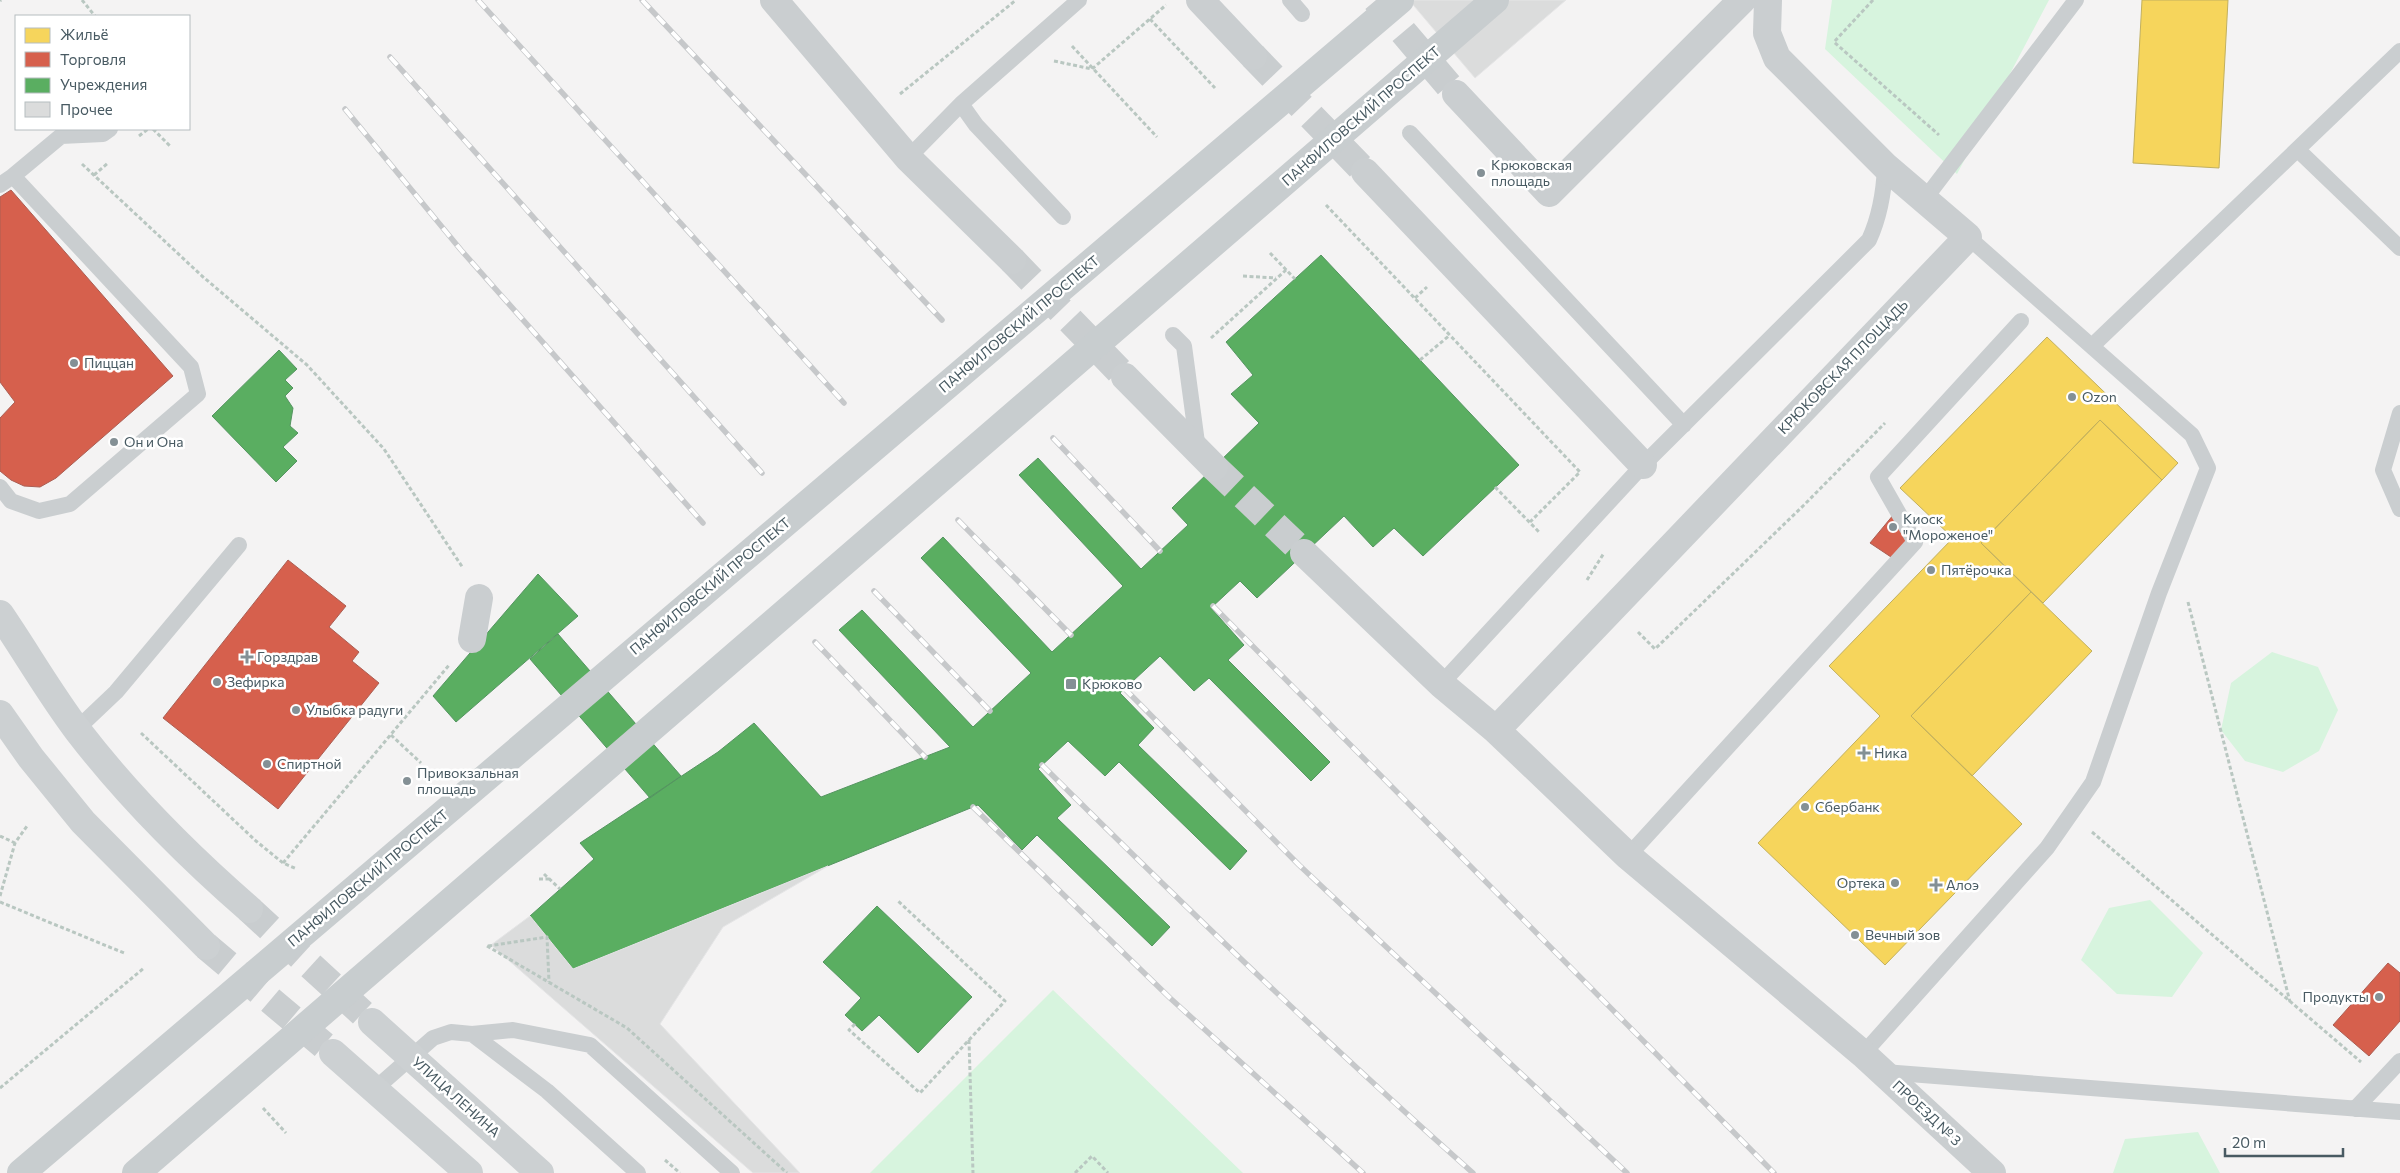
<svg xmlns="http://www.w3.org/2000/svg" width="2400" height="1173" font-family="Commissioner,sans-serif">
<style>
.green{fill:#d7f4de}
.homes{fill:#f6d55c;stroke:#c2b05e}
.shops{fill:#d6604d;stroke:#ab5e53}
.public{fill:#5aae61;stroke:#559561}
.building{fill:#dbdcdc;stroke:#e5e5e6}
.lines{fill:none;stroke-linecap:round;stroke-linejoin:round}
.street-tunnel{stroke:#c9cdcf;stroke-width:28;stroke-dasharray:28 14;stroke-linecap:butt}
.secondary-tunnel{stroke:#c9cdcf;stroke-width:28;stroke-dasharray:28 14;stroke-linecap:butt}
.path{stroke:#b9c7c1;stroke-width:3;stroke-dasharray:4 2.5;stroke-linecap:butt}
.lane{stroke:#caced0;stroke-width:16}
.street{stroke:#caced0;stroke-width:28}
.secondary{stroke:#ccd0d2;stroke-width:28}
.rail-casing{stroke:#c6c8ca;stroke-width:5.5}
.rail{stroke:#fff;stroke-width:4;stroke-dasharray:11;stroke-linecap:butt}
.primary-bridge{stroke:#c8cdcf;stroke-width:28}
.poi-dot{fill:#849095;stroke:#fff;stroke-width:2}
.labels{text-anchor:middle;stroke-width:5;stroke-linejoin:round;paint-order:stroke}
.street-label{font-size:14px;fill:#485a62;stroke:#fff}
.poi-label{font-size:14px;fill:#485a62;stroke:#fff;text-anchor:start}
</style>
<rect width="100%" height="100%" fill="#f4f3f3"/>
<path class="green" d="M 1832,0 L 2049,0 L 1957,174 L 1825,49 Z
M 2272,652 L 2318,667 L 2338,710 L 2319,751 L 2283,772 L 2245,761 L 2221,730 L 2231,683 Z
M 2150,900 L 2203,953 L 2172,997 L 2117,994 L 2081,960 L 2109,908 Z
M 1053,990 L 1243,1173 L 870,1173 Z
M 2198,1132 L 2220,1173 L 2113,1173 L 2125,1139 Z"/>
<path class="homes" d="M 2142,0 L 2228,0 L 2219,168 L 2133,163 Z
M 2047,337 L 2178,463 L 2162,480 L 2100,420 L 1981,543 L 2031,592 L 1911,716 L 2022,824 L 1885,965 L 1758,843 L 1880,716 L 1829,666 L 1953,538 L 1900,488 Z
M 2100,420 L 2162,480 L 2043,603 L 1981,543 Z
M 2031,592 L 2092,651 L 1972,776 L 1911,716 Z"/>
<path class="shops" d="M 11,190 L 173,376 L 56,478 L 40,487 L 24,486 L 11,480 L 0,471 L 0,418 L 15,402 L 0,382 L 0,197 Z
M 1894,514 L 1911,541 L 1894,559 L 1870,543 Z
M 288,560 L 346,606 L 329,627 L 359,652 L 352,661 L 379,683 L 278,809 L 163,718 Z
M 2388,963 L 2400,973 L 2400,1021 L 2369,1056 L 2333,1025 Z"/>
<path class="public" d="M 1321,255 L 1519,465 L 1423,556 L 1394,528 L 1373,547 L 1344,516 L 1257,598 L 1240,581 L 1211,608 L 1244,645 L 1228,660 L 1330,762 L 1311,781 L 1209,678 L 1194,691 L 1160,656 L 1120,693 L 1154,728 L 1138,745 L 1247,851 L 1230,870 L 1119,762 L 1105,776 L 1068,741 L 1038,769 L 1071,805 L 1057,818 L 1170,927 L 1152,946 L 1037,835 L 1022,850 L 978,805 L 573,969 L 530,916 L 594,859 L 580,843 L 718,752 L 754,723 L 821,797 L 950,747 L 839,630 L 862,610 L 973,727 L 1031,673 L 921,558 L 943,537 L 1052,652 L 1123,586 L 1019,475 L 1038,458 L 1141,569 L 1188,525 L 1172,508 L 1259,423 L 1231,394 L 1253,375 L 1226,342 Z
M 279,350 L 297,369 L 285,380 L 293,388 L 285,396 L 293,408 L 290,426 L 298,433 L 283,447 L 297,461 L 276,482 L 212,416 Z
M 538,574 L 578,616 L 456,722 L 433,696 Z
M 558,634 L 681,776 L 650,798 L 530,659 Z
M 877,906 L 972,997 L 918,1053 L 879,1015 L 862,1031 L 845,1015 L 861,998 L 823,962 Z"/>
<path class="building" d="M 1409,0 L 1566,0 L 1475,78 Z
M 828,866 L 723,927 L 660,1024 L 800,1173 L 753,1173 L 491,945 L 530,916 L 573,969 Z"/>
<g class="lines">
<path class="street-tunnel" d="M 1376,0 L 1456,94
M 1253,56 L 1365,172
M 1012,260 L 1125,377
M 1214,467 L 1304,553"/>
<path class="secondary-tunnel" d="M 249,909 L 372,1022
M 206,946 L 333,1053"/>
<path class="path" d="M 82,0 L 95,16
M 1873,0 L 1834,42 L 1939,135
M 0,1 L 1,0
M 1150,19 L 1215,88
M 1072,46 L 1157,137
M 1054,61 L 1092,69 L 1166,5
M 900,94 L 1016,0
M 153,129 L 170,146
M 139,136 L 148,129
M 82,164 L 202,276 L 307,365 L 384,449 L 463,568
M 94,175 L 108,163
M 1326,205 L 1580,472 L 1530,522
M 1270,253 L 1295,279
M 1243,276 L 1276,278
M 1415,298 L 1427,287
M 1211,338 L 1286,270
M 1420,360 L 1450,335
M 1495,487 L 1540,533
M 1587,580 L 1604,553
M 2188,602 L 2290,1002
M 1638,632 L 1655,649 L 1804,505 L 1885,423
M 141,733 L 256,841 L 283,863 L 297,869
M 391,735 L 421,763
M 2092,832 L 2361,1062
M 0,836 L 15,843
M 283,863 L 450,664
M 544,874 L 560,889
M 539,879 L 549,879
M 0,896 L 15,843 L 27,826
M 0,902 L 124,953
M 487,946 L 627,1028 L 787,1173
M 488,946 L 547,937 L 549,982
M 855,1024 L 849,1030 L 920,1093 L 1005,1001 L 897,900
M 969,1040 L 973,1173
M 0,1088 L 144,968
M 263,1108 L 286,1133
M 665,1160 L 680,1173
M 1075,1173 L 1092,1156 L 1108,1173"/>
<path class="lane" d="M 1290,0 L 1302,14
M 961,104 L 976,125 L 1063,217
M 1410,133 L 1684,425
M 2298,150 L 2400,248
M 908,158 L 961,104 L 1079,0
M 13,176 L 61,136 L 103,134 L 110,129
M 0,185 L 13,176 L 191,367 L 198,394 L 70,504 L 39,511 L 11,501 L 0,487
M 1924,200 L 2076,0
M 1173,335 L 1184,346 L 1198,450
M 2092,346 L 2400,51
M 2400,413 L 2383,470 L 2400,509
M 1441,684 L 1643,465 L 1869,240 C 1880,216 1884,192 1885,166
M 77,729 L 116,692 L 239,545
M 1628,856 L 1915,542 L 1878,477 L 2021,321
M 472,1034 L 547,1091 L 638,1173
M 1863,1054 L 2047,848 L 2093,782 L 2159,593 L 2208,468 L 2192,435 L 1968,237
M 1884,1072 L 2400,1112
M 375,1089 L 433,1038 L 451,1032 L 472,1034 L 513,1030 L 590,1045 L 732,1173
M 2355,1109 L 2400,1061"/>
<path class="street" d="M 774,0 L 908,158 L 1012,260
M 1200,0 L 1253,56
M 1456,94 L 1549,193 L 1742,0
M 1365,172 L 1643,465
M 1125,377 L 1214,467
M 1304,553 L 1441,684 L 1496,730 L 1628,856 L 1863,1054 L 1992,1173
M 472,639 L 479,598
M 1496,730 L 1968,237 L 1885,166 L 1777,58 L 1767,33 L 1768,0"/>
<path class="secondary" d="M 0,614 C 26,652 50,694 78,731 C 128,796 187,855 249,909
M 0,714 L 31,758 L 83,822 L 206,946
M 372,1022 L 540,1173
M 333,1053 L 469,1173"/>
<g class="rail-casing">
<path id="rail" d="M 478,0 L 844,403
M 642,0 L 942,320
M 390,57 L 762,473
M 345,109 L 461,250 L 703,523
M 1053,438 L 1160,551
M 958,520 L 1071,635
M 874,591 L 990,711
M 1213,606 L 1774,1173
M 815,642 L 925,757
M 1124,688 L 1299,865 L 1627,1173
M 1042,765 C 1183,905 1325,1042 1473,1173
M 973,807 L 1170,998 L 1363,1173"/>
</g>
<use href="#rail" class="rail"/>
<path class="primary-bridge" d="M 21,1173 L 1400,0
M 136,1173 L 1495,0"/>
</g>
<g class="poi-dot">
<circle cx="1481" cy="173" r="5"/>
<circle cx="74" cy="363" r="5"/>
<circle cx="2072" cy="397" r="5"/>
<circle cx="114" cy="442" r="5"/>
<circle cx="1893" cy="527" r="5"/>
<circle cx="1931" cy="570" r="5"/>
<path d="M244.5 649.5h5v5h5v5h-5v5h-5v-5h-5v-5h5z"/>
<circle cx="217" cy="682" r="5"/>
<rect x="1065" y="678" width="12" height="12" rx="2.5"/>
<circle cx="296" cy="710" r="5"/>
<path d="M1861.5 745.5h5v5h5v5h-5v5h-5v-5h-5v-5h5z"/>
<circle cx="267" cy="764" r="5"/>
<circle cx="407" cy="781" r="5"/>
<circle cx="1805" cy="807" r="5"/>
<circle cx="1895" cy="883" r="5"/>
<path d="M1933.5 877.5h5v5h5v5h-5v5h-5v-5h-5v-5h5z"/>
<circle cx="1855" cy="935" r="5"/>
<circle cx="2379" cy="997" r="5"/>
</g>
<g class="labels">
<g class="street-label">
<text transform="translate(1361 116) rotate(-41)" y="5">ПАНФИЛОВСКИЙ ПРОСПЕКТ</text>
<text transform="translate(1019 324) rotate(-40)" y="5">ПАНФИЛОВСКИЙ ПРОСПЕКТ</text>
<text transform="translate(1843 367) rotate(-46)" y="5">КРЮКОВСКАЯ ПЛОЩАДЬ</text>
<text transform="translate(710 586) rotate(-40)" y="5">ПАНФИЛОВСКИЙ ПРОСПЕКТ</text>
<text transform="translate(368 878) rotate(-40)" y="5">ПАНФИЛОВСКИЙ ПРОСПЕКТ</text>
<text transform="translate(456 1097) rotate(42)" y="5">УЛИЦА ЛЕНИНА</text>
<text transform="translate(1927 1113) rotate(43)" y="5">ПРОЕЗД № 3</text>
</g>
<g class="poi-label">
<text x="1491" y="170">Крюковская<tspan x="1491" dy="16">площадь</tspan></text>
<text x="84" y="368">Пиццан</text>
<text x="2082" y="402">Ozon</text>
<text x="124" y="447">Он и Она</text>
<text x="1903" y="524">Киоск<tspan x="1903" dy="16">"Мороженое"</tspan></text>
<text x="1941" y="575">Пятёрочка</text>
<text x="257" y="662">Горздрав</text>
<text x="227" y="687">Зефирка</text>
<text x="1082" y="689">Крюково</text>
<text x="306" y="715">Улыбка радуги</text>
<text x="1874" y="758">Ника</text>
<text x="277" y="769">Спиртной</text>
<text x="417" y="778">Привокзальная<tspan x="417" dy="16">площадь</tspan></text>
<text x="1815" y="812">Сбербанк</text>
<text x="1885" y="888" text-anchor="end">Ортека</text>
<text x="1946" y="890">Алоэ</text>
<text x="1865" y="940">Вечный зов</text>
<text x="2369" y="1002" text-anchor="end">Продукты</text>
</g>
</g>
<rect x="15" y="15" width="175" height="115" fill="#ffffff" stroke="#b6bdc0"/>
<rect x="25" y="28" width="25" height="15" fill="#f6d55c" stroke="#b6bdc0"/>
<text x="60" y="40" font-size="15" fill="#485a62">Жильё</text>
<rect x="25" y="52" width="25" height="15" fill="#d6604d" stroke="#b6bdc0"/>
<text x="60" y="65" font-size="15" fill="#485a62">Торговля</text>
<rect x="25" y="78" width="25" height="15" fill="#5aae61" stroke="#b6bdc0"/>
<text x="60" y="90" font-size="15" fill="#485a62">Учреждения</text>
<rect x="25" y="102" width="25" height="15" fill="#dbdcdc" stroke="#b6bdc0"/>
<text x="60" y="115" font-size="15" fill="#485a62">Прочее</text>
<path d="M2225 1148v8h118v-8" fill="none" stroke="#485a62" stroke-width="2.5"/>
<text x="2232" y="1148" font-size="15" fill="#485a62" stroke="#ffffff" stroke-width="4" paint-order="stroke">20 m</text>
</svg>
